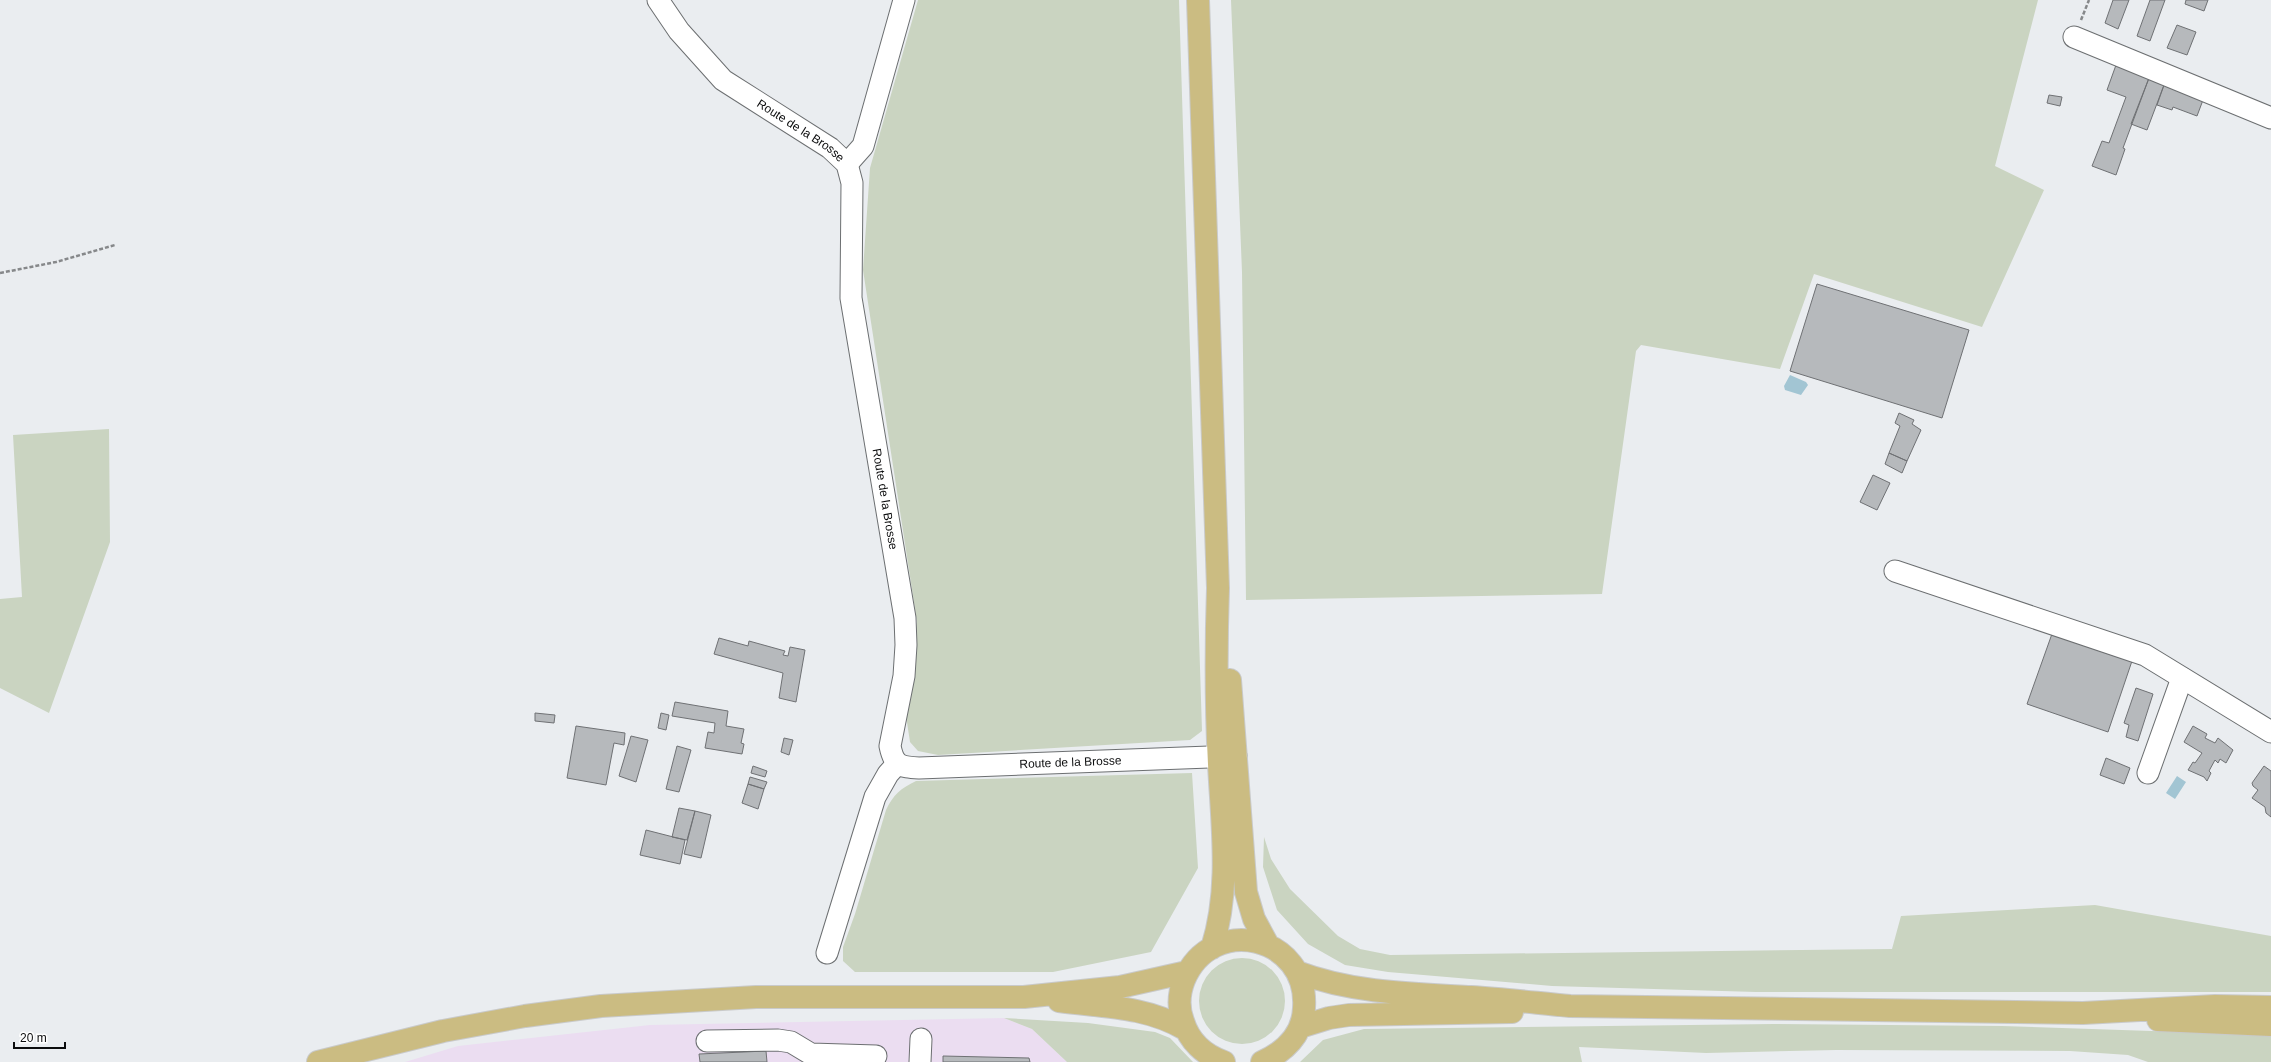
<svg xmlns="http://www.w3.org/2000/svg" width="2271" height="1062" font-family="Helvetica,sans-serif">
<style>
.industrial{fill:#ebddf1}
.green{fill:#cad4c1}
.water{fill:#a2c5d3}
.building{fill:#b6b9bc;stroke:#6f7174}
.lines{fill:none;stroke-linecap:round;stroke-linejoin:round}
.minor-casing{stroke:#6c6f71;stroke-width:23}
.major-casing{stroke:#c9caca;stroke-width:24}
.path{stroke:#86888a;stroke-width:2.5;stroke-dasharray:4 2;stroke-linecap:butt}
.minor{stroke:#fff;stroke-width:21}
.major{stroke:#cbbc82;stroke-width:22}
.labels{text-anchor:middle;stroke-width:4;stroke-linejoin:round;paint-order:stroke}
.street-label{font-size:12px;fill:#0b0c0d;stroke:#fff}
</style>
<rect width="100%" height="100%" fill="#eaedf0"/>
<path class="industrial" d="M 1004,1018 L 1032,1029 L 1067,1062 L 405,1062 L 458,1046 L 650,1025 Z"/>
<path class="green" d="M 918,0 L 1179,0 L 1202,731 L 1190,740 L 938,755 L 918,751 L 910,742 L 906,716 L 917,622 L 863,270 L 870,168 Z
M 1231,0 L 2038,0 L 1995,166 L 2044,190 L 1982,327 L 1814,274 L 1780,369 L 1641,345 L 1636,351 L 1602,594 L 1246,600 L 1242,272 Z
M 109,429 L 110,542 L 49,713 L 0,688 L 0,599 L 22,597 L 13,435 Z
M 1192,773 L 1198,868 L 1151,952 L 1053,972 L 855,972 L 843,961 L 843,947 L 855,914 L 886,810 C 893,795 901,788 916,781 Z
M 1264,837 L 1271,859 L 1290,889 L 1338,936 L 1360,949 L 1390,955 L 1892,949 L 1901,916 L 2095,905 L 2271,936 L 2271,992 L 1756,992 L 1552,986 L 1388,972 L 1345,965 L 1308,944 L 1277,910 L 1263,867 Z
M1199 1001a43 43 0 1 1 86 0a43 43 0 1 1-86 0Z
M 1004,1018 L 1088,1023 L 1155,1032 L 1170,1038 L 1193,1062 L 1067,1062 L 1032,1029 Z
M 1773,1024 L 2002,1026 L 2271,1035 L 2271,1062 L 2148,1062 L 2128,1055 L 2070,1051 L 1836,1050 L 1706,1053 L 1579,1047 L 1582,1062 L 1300,1062 L 1323,1040 L 1364,1029 Z"/>
<path class="water" d="M 1790,375 L 1806,382 L 1808,385 L 1801,395 L 1785,390 L 1784,386 Z
M 2177,776 L 2186,782 L 2175,799 L 2166,793 Z"/>
<path class="building" d="M 2113,0 L 2129,0 L 2118,29 L 2105,23 Z
M 2150,0 L 2165,0 L 2150,41 L 2137,36 Z
M 2186,0 L 2208,0 L 2204,11 L 2185,4 Z
M 2177,25 L 2196,32 L 2187,55 L 2167,48 Z
M 2116,65 L 2149,78 L 2123,148 L 2125,149 L 2116,175 L 2092,166 L 2102,141 L 2109,143 L 2126,97 L 2107,90 Z
M 2149,78 L 2164,85 L 2147,130 L 2131,124 Z
M 2164,85 L 2203,100 L 2197,116 L 2173,107 L 2172,110 L 2157,105 Z
M 2049,95 L 2062,97 L 2060,106 L 2047,103 Z
M 1817,284 L 1969,330 L 1942,418 L 1790,371 Z
M 1899,413 L 1914,420 L 1912,424 L 1921,430 L 1907,461 L 1889,453 L 1900,426 L 1895,423 Z
M 1889,453 L 1907,461 L 1902,473 L 1885,464 Z
M 1873,475 L 1890,483 L 1877,510 L 1860,502 Z
M 2053,631 L 2133,658 L 2108,732 L 2027,704 Z
M 719,638 L 748,646 L 749,641 L 785,651 L 783,655 L 788,656 L 790,647 L 805,650 L 796,702 L 779,698 L 783,673 L 714,654 Z
M 2136,688 L 2153,694 L 2138,741 L 2126,737 L 2129,725 L 2124,723 Z
M 675,702 L 728,711 L 726,726 L 744,729 L 741,743 L 744,744 L 742,754 L 705,748 L 708,732 L 714,733 L 715,723 L 672,716 Z
M 535,713 L 555,715 L 554,723 L 535,721 Z
M 661,713 L 669,715 L 666,730 L 658,728 Z
M 576,726 L 625,733 L 624,745 L 614,743 L 606,785 L 567,778 Z
M 2193,726 L 2207,734 L 2205,738 L 2215,743 L 2218,738 L 2233,750 L 2226,763 L 2220,759 L 2218,763 L 2215,760 L 2209,771 L 2211,773 L 2207,781 L 2204,777 L 2188,770 L 2193,762 L 2195,763 L 2202,753 L 2184,742 Z
M 631,736 L 648,740 L 636,782 L 619,776 Z
M 784,738 L 793,740 L 789,755 L 781,752 Z
M 677,746 L 691,750 L 679,792 L 666,789 Z
M 2106,758 L 2130,768 L 2124,784 L 2100,775 Z
M 753,766 L 767,771 L 765,777 L 751,773 Z
M 2264,766 L 2271,771 L 2271,817 L 2266,813 L 2265,807 L 2252,798 L 2258,790 L 2253,786 L 2252,783 Z
M 750,777 L 767,782 L 764,789 L 748,784 Z
M 748,784 L 764,789 L 758,809 L 742,803 Z
M 679,808 L 695,811 L 687,840 L 672,837 Z
M 695,811 L 711,815 L 701,858 L 684,854 Z
M 646,830 L 685,840 L 680,864 L 640,855 Z
M 766,1051 L 767,1062 L 700,1062 L 699,1054 Z
M 943,1056 L 1029,1058 L 1030,1062 L 943,1062 Z"/>
<g class="lines">
<g class="minor-casing">
<g id="minor">
<path id="s1" d="M 658,0 L 679,31 L 723,80 L 830,148 L 847,164 L 852,183 L 851,298 L 905,618 L 906,645 L 904,676 L 890,746 C 894,766 900,767 919,768 L 1236,756"/>
<path d="M 2074,37 L 2271,118"/>
<path d="M 847,164 L 863,146 L 904,0"/>
<path d="M 1895,571 L 2145,655 L 2271,732"/>
<path d="M 2148,773 L 2182,678"/>
<path d="M 827,953 L 875,797 L 888,774 L 897,764"/>
<path d="M 707,1041 L 778,1040 L 791,1042 L 811,1054 L 876,1056"/>
<path d="M 920,1062 L 921,1039"/>
</g>
</g>
<g class="major-casing">
<path id="major" d="M 1198,0 L 1218,588 C 1216,647 1216,705 1219,764 C 1222,825 1231,888 1212,948
M 1230,680 L 1246,892 L 1254,919 L 1268,945
M 1297,972 C 1352,993 1413,994 1471,997 C 1504,999 1537,1003 1570,1006 L 2083,1013 L 2215,1006 L 2271,1007
M 1059,1001 C 1104,1007 1145,1006 1185,1029
M 2158,1020 L 2271,1025
M 1300,1027 L 1329,1018 L 1349,1015 L 1512,1012
M 318,1062 L 443,1031 L 525,1016 L 601,1006 L 756,997 L 1024,997 L 1120,987 L 1187,972
M 1224,1062 C 1204,1055 1189,1041 1183,1021 C 1178,1008 1179,993 1184,980 C 1212,913 1309,936 1304,1008 C 1303,1035 1284,1052 1262,1062"/>
</g>
<path class="path" d="M 2081,20 L 2089,0
M 0,273 L 56,262 L 115,245"/>
<use href="#minor" class="minor"/>
<use href="#major" class="major"/>
</g>
<g class="labels">
<g class="street-label">
<text dy="4" stroke="none"><textPath href="#s1" startOffset="196">Route de la Brosse</textPath></text>
<text dy="4" stroke="none"><textPath href="#s1" startOffset="592">Route de la Brosse</textPath></text>
<text dy="4" stroke="none"><textPath href="#s1" startOffset="1035">Route de la Brosse</textPath></text>
</g>
</g>
<path d="M14 1042v6h51v-6" fill="none" stroke="#0b0c0d" stroke-width="2"/>
<text x="20" y="1042" font-size="12" fill="#0b0c0d" stroke="#ffffff" stroke-width="3" paint-order="stroke">20 m</text>
</svg>
